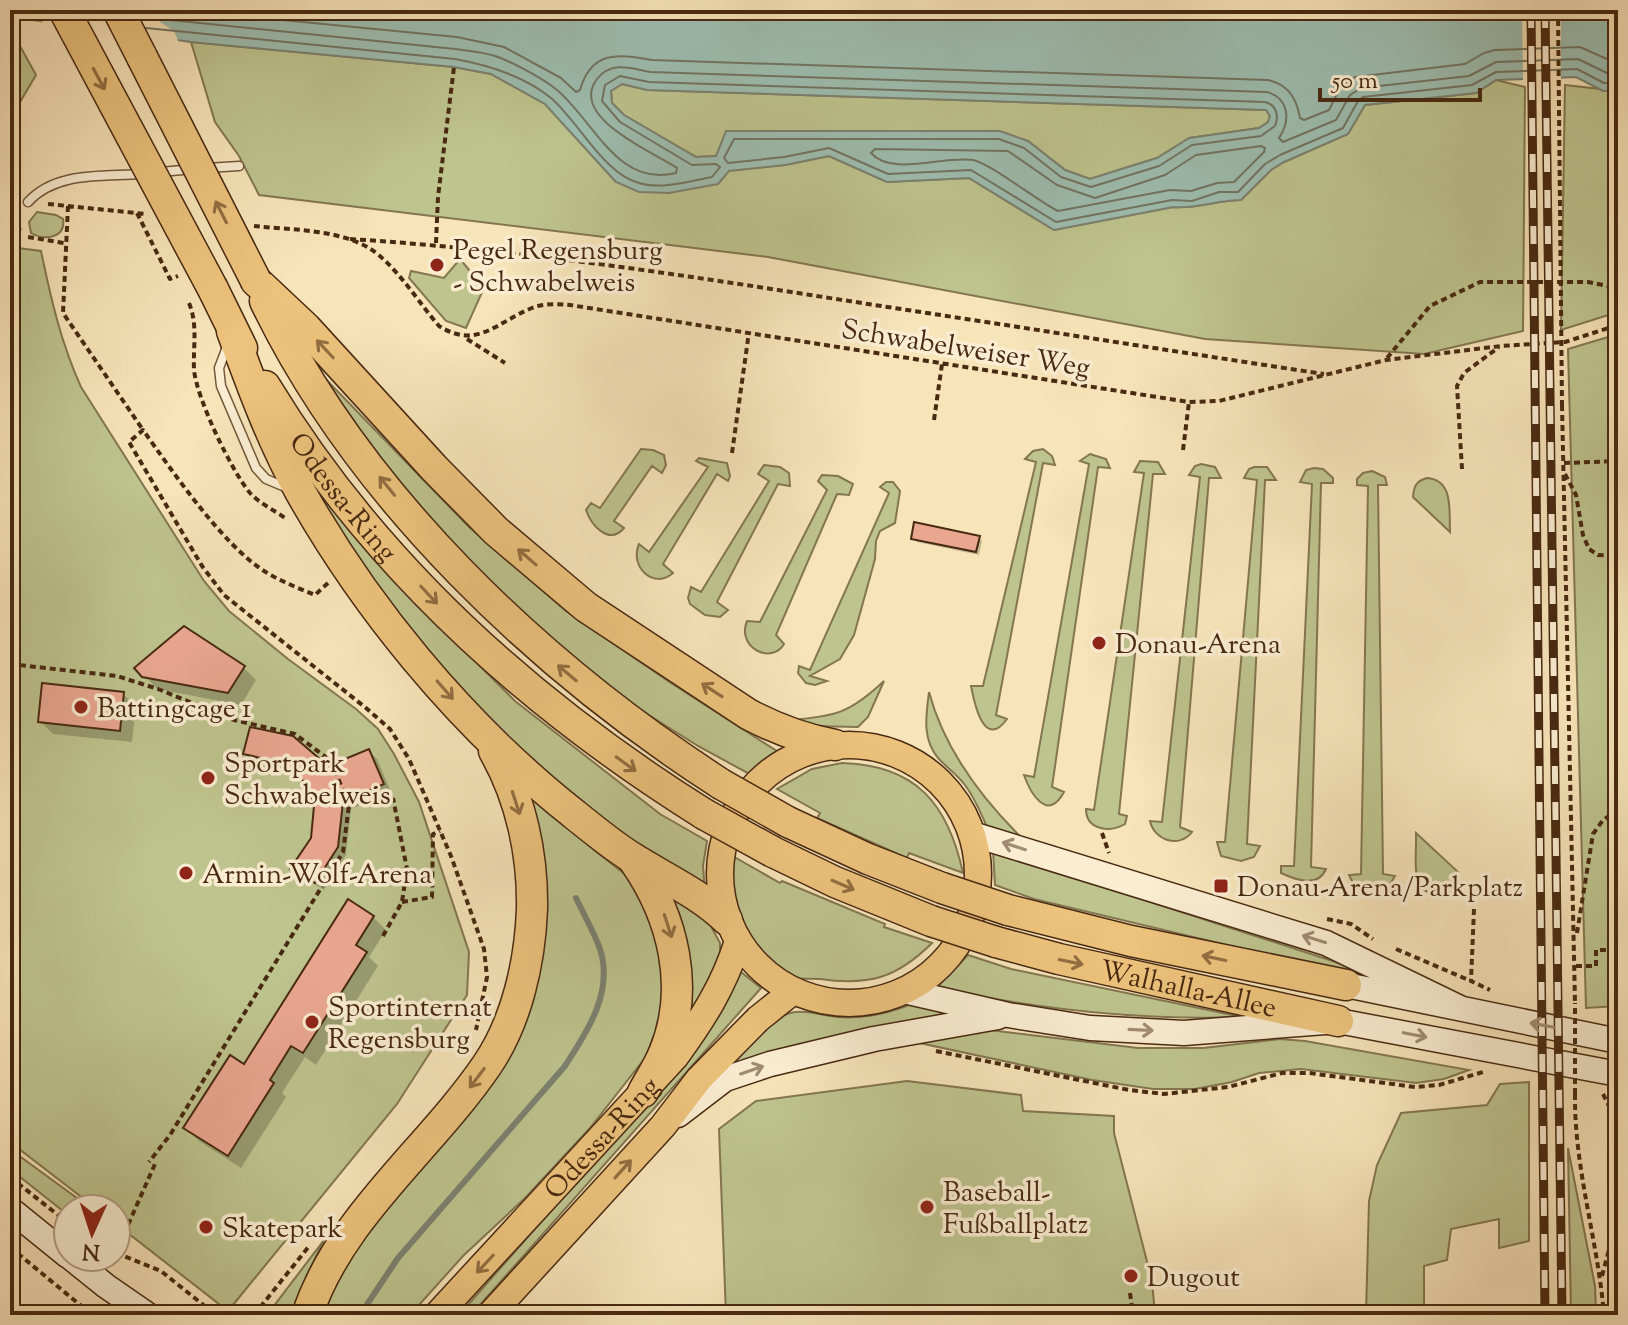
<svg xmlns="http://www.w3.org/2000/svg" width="1628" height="1325" font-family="'Sorts Mill Goudy',serif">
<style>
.green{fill:#bec48e;stroke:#837650;stroke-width:2}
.water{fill:#9dbeb1;stroke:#7b8271;stroke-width:2;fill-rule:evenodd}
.pier{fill:#f7e4b9}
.shadow{fill:#0003}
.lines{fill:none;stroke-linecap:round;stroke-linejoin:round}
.shore{stroke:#727461;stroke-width:2}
.stream{stroke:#7b8271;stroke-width:6}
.building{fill:#eaa790;stroke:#482911;stroke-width:2}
.lane-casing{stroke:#74583b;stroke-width:11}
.secondary-casing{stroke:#482911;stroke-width:27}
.primary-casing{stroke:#482911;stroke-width:29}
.highway-casing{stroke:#482911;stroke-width:33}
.path{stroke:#482911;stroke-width:4;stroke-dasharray:6 4;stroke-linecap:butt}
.lane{stroke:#faedd2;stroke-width:8}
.secondary{stroke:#faedd2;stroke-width:24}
.primary{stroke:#ecc27c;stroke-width:26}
.highway{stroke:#ecc27c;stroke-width:30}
.rail-casing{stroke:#482911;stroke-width:9}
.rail{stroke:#faedd2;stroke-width:6;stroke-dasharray:18;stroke-linecap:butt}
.highway-bridge-casing{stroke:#482911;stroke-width:33;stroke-linecap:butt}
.path-bridge{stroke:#482911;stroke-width:4;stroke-dasharray:6 4;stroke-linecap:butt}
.highway-bridge{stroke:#ecc27c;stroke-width:30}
.oneway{stroke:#926e41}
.oneway2{stroke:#a18b72}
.poi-dot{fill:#8f2418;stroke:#faedd2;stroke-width:3}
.labels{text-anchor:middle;stroke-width:7;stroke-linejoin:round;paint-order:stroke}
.poi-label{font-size:28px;fill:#482911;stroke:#faedd2;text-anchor:start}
.street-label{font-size:28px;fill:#482911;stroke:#faedd2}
</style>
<rect width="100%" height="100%" fill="#f7e4b9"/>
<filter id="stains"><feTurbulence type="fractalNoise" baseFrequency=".0025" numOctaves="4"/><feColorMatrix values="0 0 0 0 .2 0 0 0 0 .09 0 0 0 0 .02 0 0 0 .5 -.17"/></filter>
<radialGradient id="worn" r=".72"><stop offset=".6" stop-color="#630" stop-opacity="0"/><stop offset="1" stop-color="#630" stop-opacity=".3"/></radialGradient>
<path class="green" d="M 10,34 L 14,35 L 36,75 L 10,119 Z
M 191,42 L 454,67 L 491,74 L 545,104 L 616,182 L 785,165 L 829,156 L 887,182 L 969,178 L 1054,230 L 1173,207 C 1197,209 1217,200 1241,200 L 1271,170 L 1284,162 L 1348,134 L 1365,105 L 1476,93 L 1496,80 L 1525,87 L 1523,331 L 1424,354 L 1205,339 L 768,257 L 259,195 L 239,156 L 215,122 Z
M 622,84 L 648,90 L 1266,110 L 1270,116 L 1268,122 L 1259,128 L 1190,138 L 1157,158 L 1090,179 L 1065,170 L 1028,141 L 696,157 L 624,115 L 612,103 L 611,91 Z
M 1565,85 L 1618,91 L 1618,312 L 1561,330 Z
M 37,212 L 56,215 L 63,219 C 66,238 45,241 31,233 L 29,222 Z
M 10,247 L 41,251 C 51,299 61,343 81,387 L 204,581 L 229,611 L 288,659 L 356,709 L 378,729 L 394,754 L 419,802 L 469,952 L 467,995 L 397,1104 L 228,1311 L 120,1227 L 116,1235 L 116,1209 L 97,1209 L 10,1142 Z
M 460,259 L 484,288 L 466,328 L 446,321 L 409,278 L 411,271 L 444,278 Z
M 1618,334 L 1618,1006 L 1586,1008 L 1568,349 Z
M 316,369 L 469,527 L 566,611 L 671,683 L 786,757 L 755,777 L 698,746 L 609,690 L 474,569 L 414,502 L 360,432 Z
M 283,434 L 426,612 L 515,701 L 660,814 L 707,841 L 703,866 L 705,891 L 573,803 L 447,677 L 368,578 Z
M 641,449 L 653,450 L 664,455 L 666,465 L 662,473 L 652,466 L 614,521 L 624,528 C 609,546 591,525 586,510 L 591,503 L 600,508 Z
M 1043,449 L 1052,456 L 1055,465 L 1043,463 L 996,715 L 1007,719 C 984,751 974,702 971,686 L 983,686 L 1036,462 L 1025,459 L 1033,451 Z
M 1090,454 L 1106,459 L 1110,468 L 1098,467 L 1052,787 L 1064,792 C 1048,822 1031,795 1024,775 L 1034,777 L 1089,464 L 1080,461 Z
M 699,458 L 727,463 L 730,476 L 728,481 L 717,474 L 663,564 L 673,573 C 654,590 629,567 639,544 L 649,552 L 708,467 L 696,461 Z
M 1140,461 L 1158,462 L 1165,474 L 1153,474 L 1119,814 L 1127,816 L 1125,824 C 1110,833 1086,830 1086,809 L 1094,810 L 1144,473 L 1134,472 Z
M 1201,464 L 1215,467 L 1221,478 L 1209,478 L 1180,827 L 1192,832 C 1179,849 1154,840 1150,821 L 1162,822 L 1200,477 L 1189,475 L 1195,466 Z
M 764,465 L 780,467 L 789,473 L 790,486 L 778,484 L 717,602 L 728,610 L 720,617 L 705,615 L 690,604 L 688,598 L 691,587 L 701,592 L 769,481 L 758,474 Z
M 1254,467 L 1267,467 L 1276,480 L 1265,480 L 1247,844 L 1260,846 L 1254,857 L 1241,861 L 1221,856 L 1217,842 L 1225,842 L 1257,480 L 1244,478 L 1249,469 Z
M 1314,468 L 1323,469 L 1333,478 L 1333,483 L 1321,483 L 1311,867 L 1326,869 C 1318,888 1296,880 1281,873 L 1281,866 L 1294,866 L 1312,484 L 1300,482 L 1306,470 Z
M 1372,471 L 1385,477 L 1387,485 L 1378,485 L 1383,874 L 1395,876 L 1389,886 L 1370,889 L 1353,883 L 1349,875 L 1361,874 L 1368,486 L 1357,485 L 1357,479 L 1363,473 Z
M 822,475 L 838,476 L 853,484 L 849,495 L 837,494 L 776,635 L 784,644 C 772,665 736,648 747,621 L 760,622 L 827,490 L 818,481 Z
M 1427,478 C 1454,480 1449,511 1450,532 L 1413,497 C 1414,486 1416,481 1427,478 Z
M 886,482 L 893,482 L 900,491 L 895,523 L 880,531 L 876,541 L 875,559 L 854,635 L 840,659 L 810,676 L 827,681 L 815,685 L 806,683 L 798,673 L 799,666 L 810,670 L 889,493 L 880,487 Z
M 884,681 L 868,717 L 858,727 L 812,726 L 788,720 C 835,717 850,713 884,681 Z
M 929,692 C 945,752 985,803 1029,845 L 988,829 C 981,814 975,798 965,785 C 957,774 947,768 938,758 C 922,739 926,716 929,692 Z
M 842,763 C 916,765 948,804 963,873 L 909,853 L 907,858 L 817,818 L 820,813 L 777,789 L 812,769 Z
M 509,772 L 594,850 L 626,875 L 645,905 L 666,969 L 659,1024 L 645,1058 L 590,1128 L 525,1198 L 463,1256 L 410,1315 L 321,1315 L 341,1269 L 538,959 Z
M 1416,833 L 1458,872 L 1455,892 L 1449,897 C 1407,897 1417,865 1416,833 Z
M 993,851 L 1345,965 L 1361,977 L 1034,899 L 995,885 Z
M 729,854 L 780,883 L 782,881 L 885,924 L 884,927 L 932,943 C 897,978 869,986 820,979 C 808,978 793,980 783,977 C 773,974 765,965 759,958 C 732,929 725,892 729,854 Z
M 658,886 L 705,915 L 720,943 L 720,968 L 676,1039 Z
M 968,955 L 1011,969 L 1242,1017 C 1139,1021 1037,1009 936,988 Z
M 741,972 L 761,988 L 471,1315 L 459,1315 L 684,1060 Z
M 912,1004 L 981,1015 L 931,1021 L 727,1064 C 745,1048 766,1020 790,1013 C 806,1009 823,1016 839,1017 C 864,1019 889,1013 912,1004 Z
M 981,1029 L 1138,1048 L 1203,1048 L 1280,1039 L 1305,1041 L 1469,1070 L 1444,1079 L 1416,1083 L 1301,1069 L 1259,1073 L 1232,1082 L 1195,1089 L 1153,1089 L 1092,1080 L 910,1041 Z
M 907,1081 L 1021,1095 L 1023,1111 L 1114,1116 L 1114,1133 L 1152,1281 L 1155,1315 L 726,1315 L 719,1129 L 756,1101 Z
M 1529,1082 L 1529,1241 L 1499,1248 L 1499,1219 L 1451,1229 L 1447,1260 L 1424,1266 L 1424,1315 L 1366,1315 L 1369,1201 L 1377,1165 L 1401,1113 L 1487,1105 L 1500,1084 Z
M 10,1148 L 18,1155 L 92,1209 L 68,1209 L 68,1215 L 10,1169 Z
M 1568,1148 L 1595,1286 L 1596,1315 L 1571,1315 Z
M 324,1240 L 306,1277 L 292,1315 L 267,1315 Z"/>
<path class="water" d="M 10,10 L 1618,10 L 1618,91 L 1603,91 L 1576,77 L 1496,80 L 1476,93 L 1365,105 L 1348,134 L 1284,162 L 1271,170 L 1241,200 C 1217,200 1197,209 1173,207 L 1054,230 L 969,178 L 887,182 L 829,156 L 785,165 L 729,171 L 718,184 L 669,193 L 639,192 L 616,182 L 545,104 L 491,74 L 454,67 L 191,42 L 10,17 ZM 622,84 L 647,90 L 1266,110 L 1270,116 L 1268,122 L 1259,128 L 1189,138 L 1157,158 L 1090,179 L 1065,170 L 1028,141 L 1000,131 L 726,131 L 716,156 L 696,157 L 624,115 L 612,103 L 611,91 Z"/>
<path class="pier" d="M 36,10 L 154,10 L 160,22 L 174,31 L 180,45 L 44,25 Z
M 1522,10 L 1561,10 L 1561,82 L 1523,83 Z"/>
<path class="shadow" d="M 913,538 L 978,538 L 982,541 L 979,555 L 917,542 Z
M 244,668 L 256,680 L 241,705 L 157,689 L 144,675 Z
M 123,694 L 136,707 L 132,742 L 53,734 L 40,721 Z
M 369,751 L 377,759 L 391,792 L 351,809 L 346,855 L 324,890 L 301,876 L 293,868 L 313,838 L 316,806 L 306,782 L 289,770 L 253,762 L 245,754 L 328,768 Z
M 373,917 L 386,930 L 369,957 L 378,966 L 316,1065 L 305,1057 L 282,1093 L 286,1097 L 241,1168 L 199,1141 L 186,1128 L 245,1066 Z"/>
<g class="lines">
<path class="shore" d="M 178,10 L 457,37 L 504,47 L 561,78 L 576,92 L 580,90 C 591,51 618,53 652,60 L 1268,80 C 1288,84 1297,99 1300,118 L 1304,120 L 1329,110 L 1340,88 L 1355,77 L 1465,64 L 1484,53 L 1495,50 L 1580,47 L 1609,60 L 1618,61
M 141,17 L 455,49 C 469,51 485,52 498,57 C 514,63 544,79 557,90 C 594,121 618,188 676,173 L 677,168 C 653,152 568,117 597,79 C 611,61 631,68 650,72 L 1267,92 C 1289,98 1291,120 1279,138 L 1283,142 L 1336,120 L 1350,95 L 1361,88 L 1469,76 L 1496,62 L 1578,59 L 1607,73 L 1618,73
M 146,28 L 455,59 C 488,65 524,76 551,98 C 579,122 603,173 639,183 C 662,190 690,181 712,177 L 720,167 L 716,164 L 692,165 L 620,122 L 602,101 L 605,85 L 620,76 L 649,82 L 1265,102 C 1277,105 1279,116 1275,126 L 1261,136 L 1192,145 L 1159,166 L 1091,187 L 1061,177 L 1024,148 L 999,139 L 734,139 L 724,158 L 728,163 L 784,157 L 829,148 L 888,174 L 971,170 L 1056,222 L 1172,200 L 1192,201 L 1219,192 L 1238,192 L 1265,164 L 1280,155 L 1343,128 L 1358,101 L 1363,97 L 1472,85 L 1496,72 L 1577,69 L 1604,83 L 1618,83
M 1261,146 L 1265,148 L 1264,152 L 1234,182 L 1217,183 L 1191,191 L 1170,190 L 1058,211 C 1037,201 992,164 973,160 C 944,155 892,177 871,153 L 875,149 L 1008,151 L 1057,185 L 1095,198 L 1165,175 L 1196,155 Z"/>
<path class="stream" d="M 360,1315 L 398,1258 L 565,1066 C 587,1032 614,992 600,949 C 594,932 584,915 576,898"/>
</g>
<path class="building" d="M 914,522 L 980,536 L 976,552 L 911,539 Z
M 184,626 L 245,666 L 228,693 L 142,677 L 134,668 Z
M 42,683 L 124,692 L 120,731 L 38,722 Z
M 250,727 L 293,736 L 328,766 L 369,749 L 384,784 L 343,802 L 338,847 L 315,883 L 290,869 L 311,838 L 314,806 L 303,781 L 279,762 L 243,754 Z
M 348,899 L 374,916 L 356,945 L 367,952 L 303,1053 L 291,1046 L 270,1080 L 274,1083 L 228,1156 L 183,1128 L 230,1055 L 244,1064 Z"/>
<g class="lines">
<g class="lane-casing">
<path id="lane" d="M 207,168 L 239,166
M 160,172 L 194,169
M 28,202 C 56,171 103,177 142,174
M 10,230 L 16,229
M 227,347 L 219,368 L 221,386 L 256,468 L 266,479 L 290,489"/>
</g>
<g class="secondary-casing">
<path id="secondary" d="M 972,834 L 1326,943 L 1460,1008
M 1346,985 L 1618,1041
M 904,991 L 1008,1015 L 1090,1028 L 1184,1033 L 1338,1021 L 1618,1074
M 678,1115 L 725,1079 L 770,1064 L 874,1039 L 998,1017
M 10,1209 L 68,1256
M 70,1257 L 106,1286 L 148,1315"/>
</g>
<g class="primary-casing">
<g id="primary">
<circle cx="849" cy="874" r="129"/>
<path id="s1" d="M 437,1315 L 675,1057 C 702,1020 724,986 738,941"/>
<path d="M 490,1315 L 663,1126 L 699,1079 L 758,1019 L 793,991"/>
</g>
</g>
<g class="highway-casing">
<g id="highway">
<path d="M 118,10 L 142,57"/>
<path d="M 256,281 L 306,328 L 434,468 L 496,531 L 586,607 L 748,714 C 776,729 803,739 835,745"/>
<path d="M 213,289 L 242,348"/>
<path d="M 265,301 C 360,498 540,667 721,784"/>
<path d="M 232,331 C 252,386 272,441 301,493 C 366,608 457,718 559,802 C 583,821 606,841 631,857 C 664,878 699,893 727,920"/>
<path id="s2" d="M 265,386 C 373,564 530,705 704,814"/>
<path d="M 788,822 L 868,859 L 942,888"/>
<path d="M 773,852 L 835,882 L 931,921"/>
<path d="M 635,862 C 673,917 691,988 664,1053 C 659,1066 650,1079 643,1092"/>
<path d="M 1008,910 L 1131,941 L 1346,985"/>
<path id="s3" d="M 996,942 L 1059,959 L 1338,1021"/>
<path d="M 307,1315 C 341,1215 429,1150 487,1065 C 517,1021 530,962 532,909 C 533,855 521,798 494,751"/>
</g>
</g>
<path class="path" d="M 48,204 L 146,214
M 68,206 L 63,313 L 143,430
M 137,213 L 170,279 L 178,276
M 254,226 C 291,230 337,229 369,248 C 395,264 419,303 439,326 C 477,350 497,322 532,308 C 544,303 558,304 570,305 L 1189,402 L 1219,401 L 1386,360 L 1501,346 L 1565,342 L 1618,325
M 28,237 L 64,243
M 350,239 C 524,250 696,277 868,304 C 1020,327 1172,351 1324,374
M 436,243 L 438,197 L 454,67
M 189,303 C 198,325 193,346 194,370 C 197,399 231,470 250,493 C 259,503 274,510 285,518
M 467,339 L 505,363
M 1387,358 L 1430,306 L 1480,282 L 1588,282 L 1618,288
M 1562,405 L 1575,1003
M 934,420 L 942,364
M 1183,450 L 1189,402
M 732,453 L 749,332
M 1564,463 L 1618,461
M 1462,469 L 1457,386 L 1464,373 L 1499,347
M 1565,474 L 1576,495 L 1583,535 L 1589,549 L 1598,555 L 1616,556
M 1618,510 L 1618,608
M 328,583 L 315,595 C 298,588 280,581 264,571 C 222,544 173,472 143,430 L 129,442 L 202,566 L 224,595 L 366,708 L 390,729 L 409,759 L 451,856 L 484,949 L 487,977 L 476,1030
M 10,664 L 117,676 L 158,689 L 234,720 L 295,734 L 331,761 L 349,805 L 343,852 L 170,1135 L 149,1162
M 1102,833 L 1109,853
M 402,902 L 432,897 L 433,834 L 440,831
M 1474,909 L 1471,981 L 1490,990
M 1327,919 L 1351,924 L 1373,939
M 1577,933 L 1593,834 L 1603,820 L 1618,810
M 383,936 L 402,902 L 407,869 L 393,798
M 1396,949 L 1471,981
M 1576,966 L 1596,966 L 1596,950 L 1618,950
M 936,1051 L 1129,1090 L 1164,1094 L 1228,1087 L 1282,1073 L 1309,1073 L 1415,1087 L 1439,1085 L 1483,1072
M 1575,1094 C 1574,1168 1598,1241 1604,1315
M 1603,1094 L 1610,1108 L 1610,1209 L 1614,1231
M 10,1177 L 68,1223
M 10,1247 L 85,1309 L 87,1315
M 116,1252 L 155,1164
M 116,1253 L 161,1271 L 216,1315
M 1602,1276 L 1614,1231 L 1618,1226
M 1130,1293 L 1133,1315
M 254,1315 L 310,1245"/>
<use href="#lane" class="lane"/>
<use href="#secondary" class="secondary"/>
<use href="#primary" class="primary"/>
<use href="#highway" class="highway"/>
<g class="rail-casing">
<path id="rail" d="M 1531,10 L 1545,1315
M 1545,10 L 1562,1315"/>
</g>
<use href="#rail" class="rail"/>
<g class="highway-bridge-casing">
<path id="highway-bridge" d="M 64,10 L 213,289
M 142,57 L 256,281
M 721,784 L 788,822
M 704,814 L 773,852
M 942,888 L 1008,910
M 931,921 L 996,942"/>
</g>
<path class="path-bridge" d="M 1558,10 L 1562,405
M 1575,1094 L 1575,1003"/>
<use href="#highway-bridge" class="highway-bridge"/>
</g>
<defs><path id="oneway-shaft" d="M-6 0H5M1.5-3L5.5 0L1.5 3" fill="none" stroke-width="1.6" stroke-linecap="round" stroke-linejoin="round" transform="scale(2)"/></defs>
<g class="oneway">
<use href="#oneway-shaft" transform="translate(99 79) rotate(62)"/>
<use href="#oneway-shaft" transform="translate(221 212) rotate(-117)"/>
<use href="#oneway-shaft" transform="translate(325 349) rotate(-133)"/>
<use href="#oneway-shaft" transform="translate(387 486) rotate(-129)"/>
<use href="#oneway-shaft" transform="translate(527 557) rotate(-139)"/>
<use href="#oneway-shaft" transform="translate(429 595) rotate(47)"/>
<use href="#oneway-shaft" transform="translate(567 673) rotate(-140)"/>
<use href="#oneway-shaft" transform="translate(445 690) rotate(49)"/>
<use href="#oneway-shaft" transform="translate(712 690) rotate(-147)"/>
<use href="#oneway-shaft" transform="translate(626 764) rotate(36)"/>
<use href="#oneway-shaft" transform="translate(516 803) rotate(72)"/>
<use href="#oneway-shaft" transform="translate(843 885) rotate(23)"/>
<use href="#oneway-shaft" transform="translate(668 926) rotate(72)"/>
<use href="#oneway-shaft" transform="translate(1214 958) rotate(-168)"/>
<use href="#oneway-shaft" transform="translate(1071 962) rotate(12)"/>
<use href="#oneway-shaft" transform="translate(477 1078) rotate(127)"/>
<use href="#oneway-shaft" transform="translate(623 1169) rotate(-48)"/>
<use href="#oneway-shaft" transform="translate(485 1264) rotate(133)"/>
</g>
<g class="oneway2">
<use href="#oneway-shaft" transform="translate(1014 846) rotate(-162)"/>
<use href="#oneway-shaft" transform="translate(1314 939) rotate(-163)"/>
<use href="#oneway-shaft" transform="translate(1542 1025) rotate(-169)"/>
<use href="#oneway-shaft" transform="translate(1141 1030) rotate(3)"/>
<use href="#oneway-shaft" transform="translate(1415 1035) rotate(11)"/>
<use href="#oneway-shaft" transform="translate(752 1070) rotate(-19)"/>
</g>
<g class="poi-dot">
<circle cx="437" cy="265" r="8"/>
<circle cx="1099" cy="643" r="8"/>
<circle cx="81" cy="707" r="8"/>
<circle cx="208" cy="778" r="8"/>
<circle cx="186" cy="873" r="8"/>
<rect x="1213" y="878" width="16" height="16" rx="4"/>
<circle cx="312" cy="1022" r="8"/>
<circle cx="927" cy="1207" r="8"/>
<circle cx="206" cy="1227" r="8"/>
<circle cx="1131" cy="1276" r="8"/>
</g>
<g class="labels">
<g class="poi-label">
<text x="453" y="259">Pegel Regensburg<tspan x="453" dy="32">- Schwabelweis</tspan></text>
<text x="1115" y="653">Donau-Arena</text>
<text x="97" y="717">Battingcage 1</text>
<text x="224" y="772">Sportpark<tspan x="224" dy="32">Schwabelweis</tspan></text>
<text x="202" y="883">Armin-Wolf-Arena</text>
<text x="1237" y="896">Donau-Arena/Parkplatz</text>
<text x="328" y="1016">Sportinternat<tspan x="328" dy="32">Regensburg</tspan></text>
<text x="943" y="1201">Baseball-<tspan x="943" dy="32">Fußballplatz</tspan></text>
<text x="222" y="1237">Skatepark</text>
<text x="1147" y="1286">Dugout</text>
</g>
<g class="street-label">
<text transform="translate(966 347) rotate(9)" y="10">Schwabelweiser Weg</text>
<text dy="10" stroke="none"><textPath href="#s2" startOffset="136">Odessa-Ring</textPath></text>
<text dy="10" stroke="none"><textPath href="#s3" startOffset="198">Walhalla-Allee</textPath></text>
<text dy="10" stroke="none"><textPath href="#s1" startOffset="242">Odessa-Ring</textPath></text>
</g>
</g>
<rect width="1628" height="1325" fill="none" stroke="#f7e4b9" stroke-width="40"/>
<rect x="12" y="12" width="1604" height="1301" fill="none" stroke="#482911" stroke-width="4"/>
<rect x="20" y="20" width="1588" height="1285" fill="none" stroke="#482911" stroke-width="2"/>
<g transform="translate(92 1233) rotate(183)"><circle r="38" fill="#faedd2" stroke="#b39f85" stroke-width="2"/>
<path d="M0-6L14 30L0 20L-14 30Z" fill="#8f2418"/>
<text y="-12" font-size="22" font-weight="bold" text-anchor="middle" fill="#482911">N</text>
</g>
<path d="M1320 88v12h160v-12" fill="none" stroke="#482911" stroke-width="4"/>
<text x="1332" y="88" font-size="24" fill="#482911" stroke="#faedd2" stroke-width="6" paint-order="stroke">50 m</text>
<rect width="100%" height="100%" filter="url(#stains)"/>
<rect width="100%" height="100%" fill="url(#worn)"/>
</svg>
